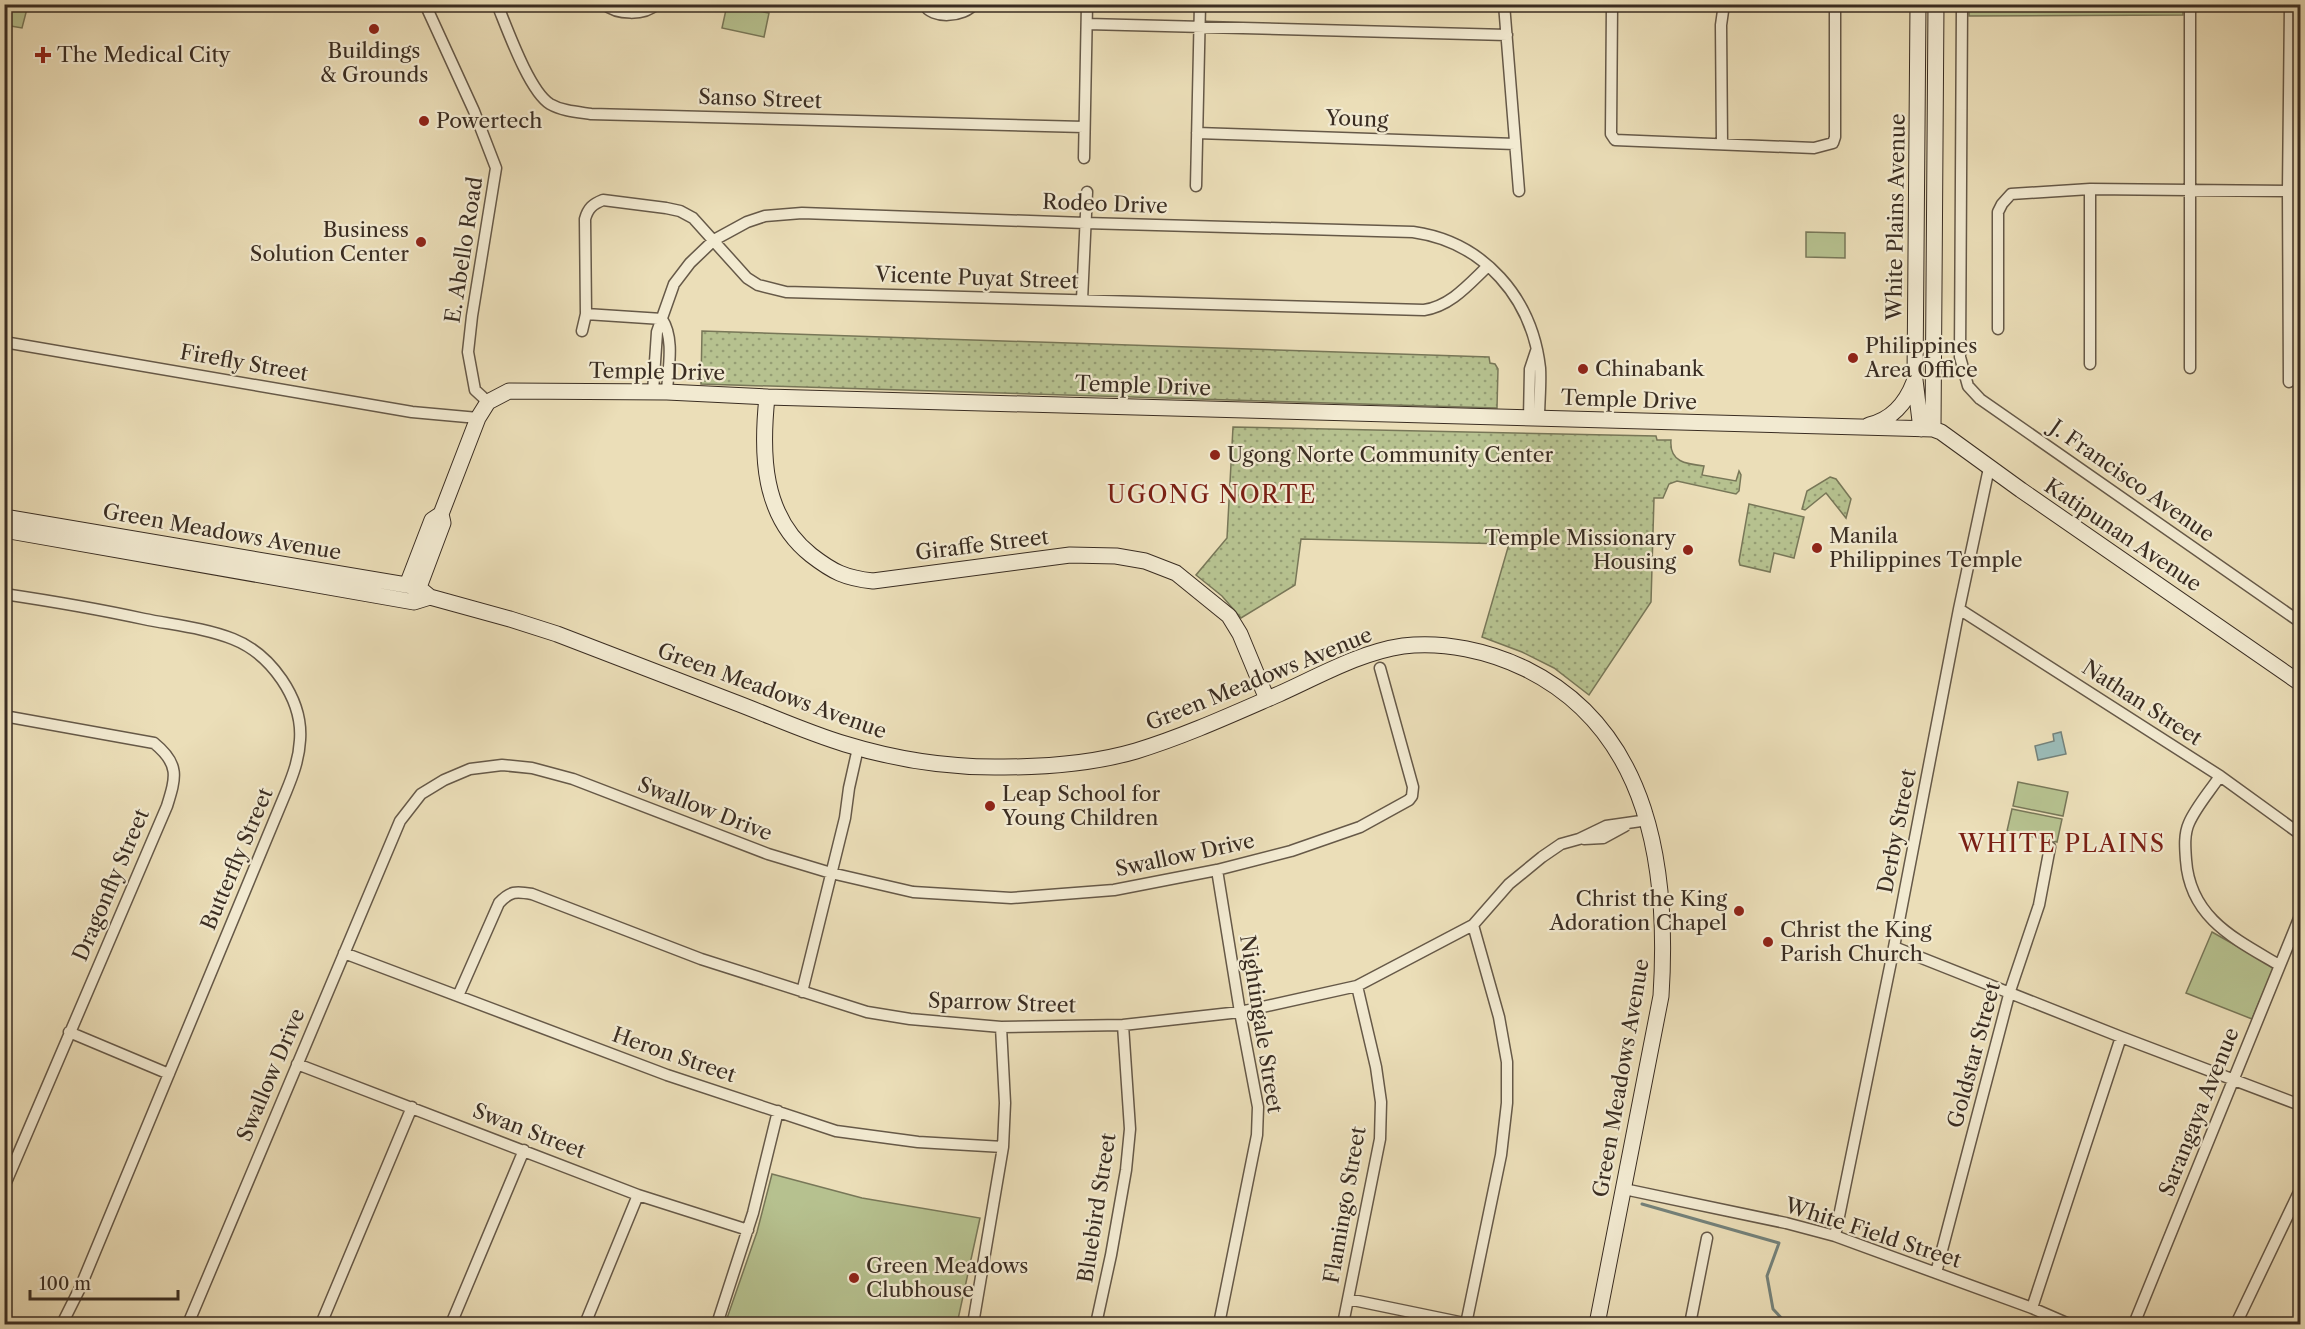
<svg xmlns="http://www.w3.org/2000/svg" width="2305" height="1329" font-family="'Libre Caslon Text',serif">
<style>
.grass{fill:url(#grass-dots);stroke:#787758;stroke-width:1.5}
.green{fill:#b6c18f;stroke:#787758;stroke-width:1.5}
.water{fill:#9bbbb7;stroke:#74827b;stroke-width:1.5}
.lines{fill:none;stroke-linecap:round;stroke-linejoin:round}
.stream{stroke:#74827b;stroke-width:3}
.street-casing{stroke:#665948;stroke-width:13}
.secondary-casing{stroke:#3a2d22;stroke-width:17}
.street{stroke:#f2ead1;stroke-width:10}
.secondary{stroke:#f2ead1;stroke-width:15}
.poi-dot{fill:#8f2418;stroke:#f2ead1;stroke-width:2}
.labels{text-anchor:middle;stroke-width:4.5;stroke-linejoin:round;paint-order:stroke}
.poi-label{font-size:21px;fill:#3a2d22;stroke:#f2ead1;text-anchor:start}
.street-label{font-size:21px;fill:#3a2d22;stroke:#f2ead1}
.quarter-label{font-size:24px;letter-spacing:1.5px;fill:#7a1f14;stroke:#f2ead1}
</style>
<defs>
<pattern id="grass-dots" width="8" height="8" patternUnits="userSpaceOnUse" patternTransform="scale(1.5)"><rect width="8" height="8" fill="#b6c18f"/><path d="M2 2h.1M6 6h.1" fill="none" stroke="#959d74" stroke-width="1.8" stroke-linecap="round"/></pattern>
</defs>
<rect width="100%" height="100%" fill="#ebdeb8"/>
<filter id="stains"><feTurbulence type="fractalNoise" baseFrequency=".00333" numOctaves="4"/><feColorMatrix values="0 0 0 0 .2 0 0 0 0 .09 0 0 0 0 .02 0 0 0 .5 -.17"/></filter>
<radialGradient id="worn" r=".72"><stop offset=".6" stop-color="#630" stop-opacity="0"/><stop offset="1" stop-color="#630" stop-opacity=".3"/></radialGradient>
<path class="grass" d="M 702,331 L 1489,357 L 1490,363 L 1495,364 L 1498,369 L 1497,408 L 701,384 Z
M 1233,427 L 1656,436 L 1657,440 L 1671,440 C 1669,462 1686,464 1704,466 L 1702,475 L 1736,481 L 1739,471 L 1741,475 L 1739,491 L 1736,494 L 1677,481 L 1669,484 L 1663,498 L 1654,498 L 1651,602 L 1589,695 L 1554,668 L 1522,652 L 1482,637 L 1509,544 L 1301,539 L 1295,585 L 1241,618 L 1222,596 L 1196,575 L 1227,538 Z
M 1830,477 L 1836,479 L 1851,499 L 1846,518 L 1826,493 L 1805,510 L 1802,509 L 1807,491 Z
M 1749,504 L 1804,517 L 1794,558 L 1774,553 L 1770,572 L 1740,565 L 1739,561 Z"/>
<path class="green" d="M 4,5 L 28,5 L 22,28 L 5,25 Z
M 727,5 L 769,13 L 764,37 L 722,28 Z
M 1969,5 L 2183,4 L 2183,15 L 1969,16 Z
M 1806,232 L 1845,233 L 1845,258 L 1806,257 Z
M 2018,782 L 2068,792 L 2063,816 L 2013,806 Z
M 2012,809 L 2062,819 L 2057,842 L 2007,831 Z
M 2212,932 L 2274,967 L 2252,1019 L 2186,993 Z
M 772,1174 L 862,1198 L 980,1218 L 957,1324 L 725,1324 L 757,1232 Z"/>
<path class="water" d="M 2061,732 L 2066,754 L 2038,760 L 2035,746 L 2054,741 L 2053,734 Z"/>
<g class="lines">
<path class="stream" d="M 1642,1204 L 1779,1243 L 1767,1276 L 1773,1309 L 1787,1324"/>
<g class="street-casing">
<path id="street" d="M 425,4 L 474,111 L 496,168 L 472,316 L 468,352 L 475,390 L 488,402
M 497,4 C 507,28 529,91 550,104 C 562,111 577,112 591,114 L 1084,127
M 604,4 C 617,15 644,16 657,4
M 924,4 C 931,20 965,17 974,4
M 1504,4 L 1519,191
M 1612,4 L 1611,134 L 1615,140 L 1814,148 L 1833,143 L 1835,137 L 1835,4
M 1962,4 L 1960,357 L 1968,386 L 1980,399 L 2300,622
M 2190,4 L 2190,368
M 1087,24 L 1507,35
M 1197,133 L 1515,144
M 1722,144 L 1721,25 L 1724,4
M 1084,158 L 1087,4
M 1196,186 L 1200,4
M 2090,189 L 2300,191
M 1082,300 L 1087,192
M 586,314 L 662,319
M 662,319 C 675,339 668,369 667,392
M 1998,329 L 1998,212 L 2002,204 L 2011,194 L 2090,189 L 2090,364
M 582,331 L 586,314 L 585,219 C 588,208 593,204 603,200 L 666,208 L 680,211 L 693,218 L 747,278 L 758,285 L 786,292 L 1424,310 C 1451,306 1469,284 1488,266
M 4,342 L 412,412 L 478,418
M 2289,382 L 2288,191 L 2290,4
M 653,392 L 657,332 L 674,284 L 690,263 L 714,240 L 747,222 L 765,216 L 802,213 L 1085,223 L 1413,232 C 1484,242 1532,298 1540,368 C 1541,385 1539,402 1539,419
M 1529,419 L 1530,369 L 1536,351
M 4,594 C 51,601 98,609 144,619 C 174,625 205,628 233,639 C 271,654 303,699 300,740 C 299,759 293,775 286,792 L 80,1288 L 62,1324
M 1959,609 L 2220,776 L 2300,834
M 4,716 L 154,743 C 180,764 176,777 167,806 L 4,1187
M 2220,776 C 2210,791 2196,807 2189,823 C 2184,834 2185,847 2186,860 C 2190,918 2235,939 2279,965
M 1584,839 L 1603,838 L 1625,826
M 1217,870 L 1240,1012 L 1258,1107 L 1257,1135 L 1219,1324
M 1894,947 L 2121,1037 L 2300,1105
M 344,953 L 667,1075 L 836,1131 L 918,1142 L 1003,1147
M 802,992 L 845,818 L 849,788 L 858,748
M 458,996 L 499,903 C 510,891 516,891 532,894 L 701,959 L 867,1012 L 910,1019 L 1001,1027 L 1123,1025 L 1240,1012 L 1357,986 L 1473,925 L 1509,884 L 1542,857 L 1561,844 L 1579,839 L 1606,826 L 1648,820
M 69,1032 L 169,1074
M 297,1064 L 638,1195 L 748,1230
M 1624,1189 L 1786,1223 L 1835,1236 L 2032,1308 L 2069,1324
M 1835,1236 L 1894,947 L 1959,609 L 1989,468
M 1936,1273 L 2010,991 L 2039,905 L 2050,847
M 1348,1299 L 1469,1324
M 2032,1308 L 2121,1037
M 188,1324 L 400,821 L 421,794 L 444,780 L 470,769 L 502,765 L 532,768 L 573,779 L 768,854 L 831,873 L 913,892 L 1011,898 L 1114,890 L 1217,870 L 1291,851 L 1360,827 L 1409,800 L 1412,796 L 1413,787 L 1380,668
M 321,1324 L 412,1107
M 451,1324 L 524,1150
M 585,1324 L 638,1195
M 717,1324 L 753,1213 L 778,1111
M 973,1324 L 1003,1147 L 1005,1103 L 1001,1027
M 1096,1324 L 1111,1255 L 1126,1170 L 1130,1129 L 1123,1025
M 1343,1324 L 1380,1139 L 1381,1102 L 1376,1067 L 1357,986
M 1466,1324 L 1501,1155 L 1507,1103 L 1507,1062 L 1499,1017 L 1473,925
M 1690,1324 L 1707,1238
M 2134,1324 L 2300,916
M 2236,1324 L 2300,1190"/>
</g>
<g class="secondary-casing">
<path id="secondary" d="M 1918,4 L 1915,380 L 1921,429
M 767,397 C 761,454 762,516 811,555 C 833,572 845,578 873,581 L 1070,555 L 1116,556 L 1145,561 L 1176,573 L 1229,616 L 1240,634 L 1267,699
M 1869,425 C 1891,420 1906,403 1914,382
M 1933,429 L 1936,4
M 4,517 L 418,587 L 430,597 L 510,619 L 557,634 C 616,657 675,679 734,702 C 771,716 808,733 845,744 C 897,760 951,768 1004,767 C 1048,767 1095,763 1136,751 C 1185,736 1233,714 1279,694 C 1319,676 1361,652 1403,646 C 1444,641 1489,651 1526,669 C 1651,731 1669,871 1661,996 L 1597,1324
M 4,530 L 414,602 L 430,597
M 407,585 L 432,520 L 441,514 L 478,418 L 488,402 L 509,391 L 667,392 L 767,397 L 1933,429 L 1941,432 L 2021,490 L 2300,683
M 416,595 L 443,523 L 441,514"/>
</g>
<use href="#street" class="street"/>
<use href="#secondary" class="secondary"/>
</g>
<g class="poi-dot">
<circle cx="374" cy="29" r="6"/>
<path d="M40 46h6v6h6v6h-6v6h-6v-6h-6v-6h6z"/>
<circle cx="424" cy="121" r="6"/>
<circle cx="421" cy="242" r="6"/>
<circle cx="1853" cy="358" r="6"/>
<circle cx="1583" cy="369" r="6"/>
<circle cx="1215" cy="455" r="6"/>
<circle cx="1817" cy="548" r="6"/>
<circle cx="1688" cy="550" r="6"/>
<circle cx="990" cy="806" r="6"/>
<circle cx="1739" cy="911" r="6"/>
<circle cx="1768" cy="942" r="6"/>
<circle cx="854" cy="1278" r="6"/>
</g>
<g class="labels">
<g class="poi-label">
<text x="374" y="58" text-anchor="middle">Buildings<tspan x="374" dy="24">&amp; Grounds</tspan></text>
<text x="57" y="62">The Medical City</text>
<text x="436" y="128">Powertech</text>
<text x="409" y="237" text-anchor="end">Business<tspan x="409" dy="24">Solution Center</tspan></text>
<text x="1865" y="353">Philippines<tspan x="1865" dy="24">Area Office</tspan></text>
<text x="1595" y="376">Chinabank</text>
<text x="1227" y="462">Ugong Norte Community Center</text>
<text x="1829" y="543">Manila<tspan x="1829" dy="24">Philippines Temple</tspan></text>
<text x="1676" y="545" text-anchor="end">Temple Missionary<tspan x="1676" dy="24">Housing</tspan></text>
<text x="1002" y="801">Leap School for<tspan x="1002" dy="24">Young Children</tspan></text>
<text x="1727" y="906" text-anchor="end">Christ the King<tspan x="1727" dy="24">Adoration Chapel</tspan></text>
<text x="1780" y="937">Christ the King<tspan x="1780" dy="24">Parish Church</tspan></text>
<text x="866" y="1273">Green Meadows<tspan x="866" dy="24">Clubhouse</tspan></text>
</g>
<g class="street-label">
<text transform="translate(760 99) rotate(2)" y="7">Sanso Street</text>
<text transform="translate(1357 119) rotate(2)" y="7">Young</text>
<text transform="translate(1105 204) rotate(2)" y="7">Rodeo Drive</text>
<text transform="translate(1896 217) rotate(-89)" y="7">White Plains Avenue</text>
<text transform="translate(464 250) rotate(-81)" y="7">E. Abello Road</text>
<text transform="translate(977 278) rotate(2)" y="7">Vicente Puyat Street</text>
<text transform="translate(244 363) rotate(10)" y="7">Firefly Street</text>
<text transform="translate(657 372) rotate(1)" y="7">Temple Drive</text>
<text transform="translate(1143 386) rotate(2)" y="7">Temple Drive</text>
<text transform="translate(1629 400) rotate(2)" y="7">Temple Drive</text>
<text transform="translate(2132 481) rotate(35)" y="7">J. Francisco Avenue</text>
<text transform="translate(222 532) rotate(10)" y="7">Green Meadows Avenue</text>
<text transform="translate(2123 535) rotate(34)" y="7">Katipunan Avenue</text>
<text transform="translate(982 545) rotate(-7)" y="7">Giraffe Street</text>
<text transform="translate(1259 679) rotate(-22)" y="7">Green Meadows Avenue</text>
<text transform="translate(772 691) rotate(20)" y="7">Green Meadows Avenue</text>
<text transform="translate(2142 703) rotate(33)" y="7">Nathan Street</text>
<text transform="translate(705 809) rotate(21)" y="7">Swallow Drive</text>
<text transform="translate(1897 831) rotate(-79)" y="7">Derby Street</text>
<text transform="translate(1185 855) rotate(-12)" y="7">Swallow Drive</text>
<text transform="translate(237 859) rotate(-67)" y="7">Butterfly Street</text>
<text transform="translate(111 885) rotate(-67)" y="7">Dragonfly Street</text>
<text transform="translate(1002 1003) rotate(2)" y="7">Sparrow Street</text>
<text transform="translate(1261 1024) rotate(81)" y="7">Nightingale Street</text>
<text transform="translate(674 1055) rotate(19)" y="7">Heron Street</text>
<text transform="translate(1974 1055) rotate(-75)" y="7">Goldstar Street</text>
<text transform="translate(271 1075) rotate(-67)" y="7">Swallow Drive</text>
<text transform="translate(1621 1078) rotate(-80)" y="7">Green Meadows Avenue</text>
<text transform="translate(2199 1112) rotate(-68)" y="7">Sarangaya Avenue</text>
<text transform="translate(529 1131) rotate(21)" y="7">Swan Street</text>
<text transform="translate(1345 1205) rotate(-80)" y="7">Flamingo Street</text>
<text transform="translate(1097 1208) rotate(-81)" y="7">Bluebird Street</text>
<text transform="translate(1873 1233) rotate(18)" y="7">White Field Street</text>
</g>
<g class="quarter-label">
<text x="1212" y="503">UGONG NORTE</text>
<text x="2062" y="852">WHITE PLAINS</text>
</g>
</g>
<rect width="2305" height="1329" fill="none" stroke="#ebdeb8" stroke-width="24"/>
<rect x="6" y="6" width="2293" height="1317" fill="none" stroke="#3a2d22" stroke-width="3"/>
<rect x="12" y="12" width="2281" height="1305" fill="none" stroke="#3a2d22" stroke-width="1.5"/>
<path d="M30 1290v9h148v-9" fill="none" stroke="#3a2d22" stroke-width="3"/>
<text x="39" y="1290" font-size="18" fill="#3a2d22" stroke="#f2ead1" stroke-width="4.5" paint-order="stroke">100 m</text>
<rect width="100%" height="100%" filter="url(#stains)"/>
<rect width="100%" height="100%" fill="url(#worn)"/>
</svg>
